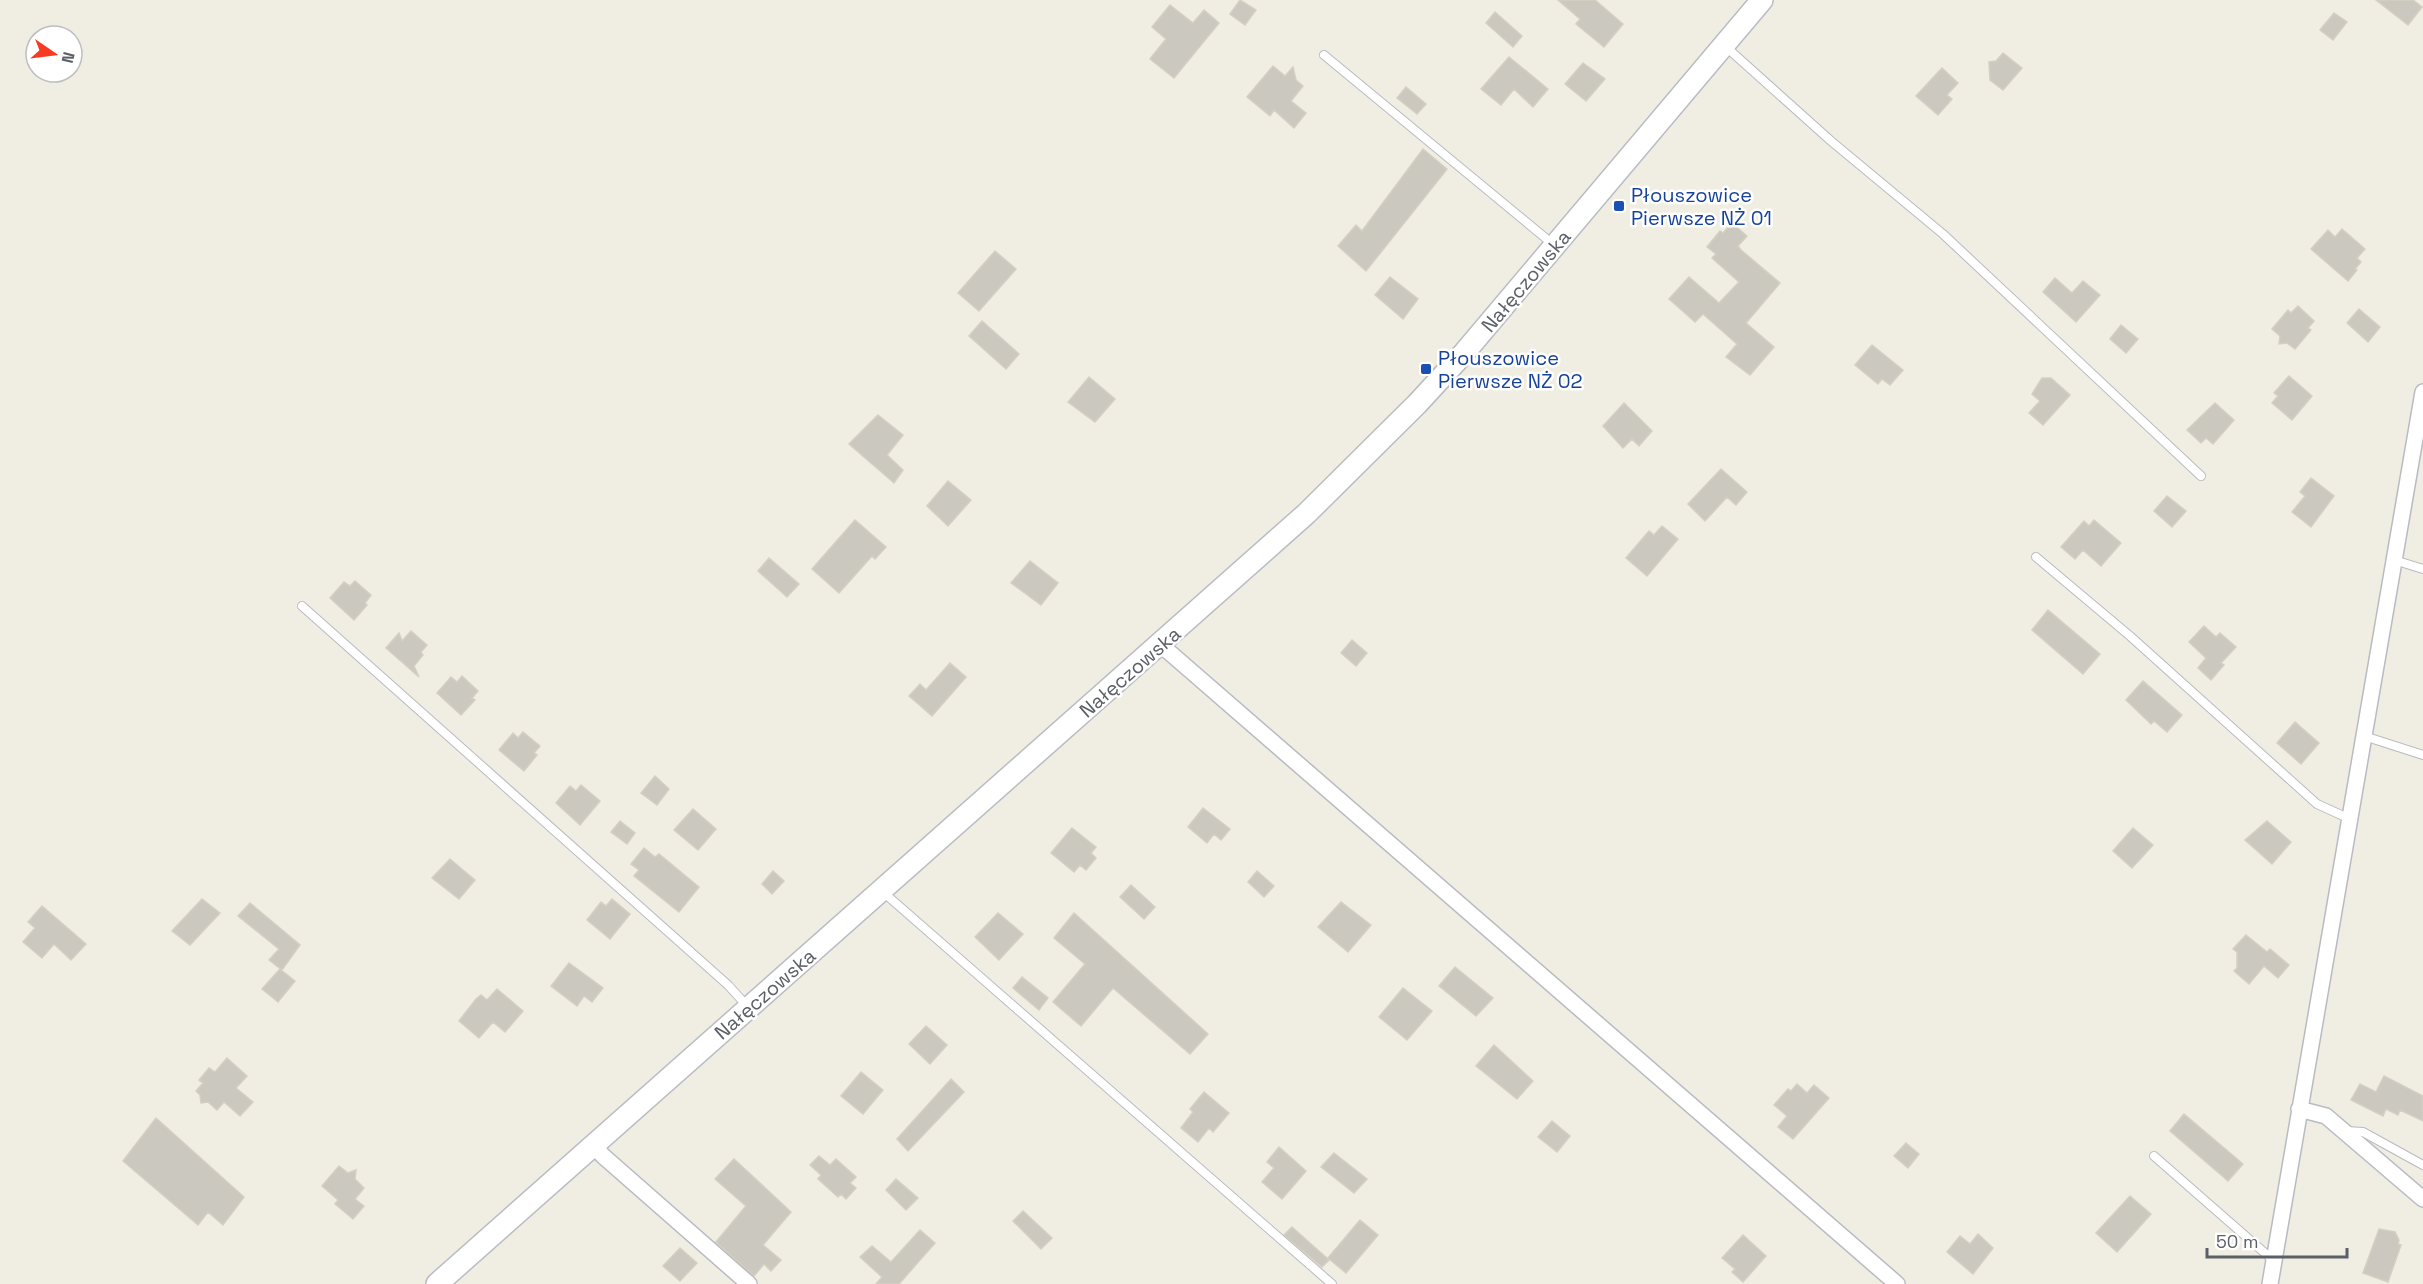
<svg xmlns="http://www.w3.org/2000/svg" width="2423" height="1284" font-family="'Space Grotesk',sans-serif">
<style>
.building{fill:#cbc8c0;stroke:#d5cfc1;stroke-width:1.5}
.lines{fill:none;stroke-linecap:round;stroke-linejoin:round}
.lane-casing{stroke:#b8bbc1;stroke-width:10}
.street-casing{stroke:#b8bbc1;stroke-width:18}
.secondary-casing{stroke:#b9bdc3;stroke-width:24}
.lane{stroke:#fff;stroke-width:8}
.street{stroke:#fff;stroke-width:15}
.secondary{stroke:#fff;stroke-width:21}
.transit-dot{fill:#1a4fb4;stroke:#fff;stroke-width:2}
.labels{text-anchor:middle;stroke-width:5;stroke-linejoin:round;paint-order:stroke}
.transit-label{font-size:20px;fill:#164399;stroke:#fff;text-anchor:start}
.street-label{font-size:20px;fill:#5b6066;stroke:#fff}
</style>
<rect width="100%" height="100%" fill="#f0ede3"/>
<path class="building" d="M 1240,0 L 1256,10 L 1245,25 L 1230,14 Z
M 1558,0 L 1595,0 L 1623,24 L 1604,47 L 1576,24 L 1580,19 Z
M 2376,0 L 2413,0 L 2422,7 L 2408,25 Z
M 1170,5 L 1193,23 L 1204,10 L 1219,23 L 1174,78 L 1150,59 L 1166,39 L 1152,27 Z
M 1495,12 L 1522,36 L 1513,47 L 1486,23 Z
M 2334,13 L 2347,22 L 2333,40 L 2320,30 Z
M 2003,53 L 2022,68 L 2003,90 L 1990,80 L 1989,62 L 1996,61 Z
M 1509,57 L 1548,89 L 1533,107 L 1514,89 L 1501,105 L 1481,89 Z
M 1583,63 L 1605,79 L 1586,101 L 1565,84 Z
M 1273,66 L 1285,76 L 1293,67 L 1296,80 L 1303,86 L 1291,101 L 1306,113 L 1294,128 L 1274,110 L 1270,116 L 1247,97 Z
M 1942,68 L 1958,83 L 1947,95 L 1952,99 L 1938,115 L 1916,96 Z
M 1406,87 L 1426,104 L 1417,114 L 1397,98 Z
M 1423,149 L 1447,169 L 1366,271 L 1338,246 L 1356,225 L 1362,231 Z
M 1732,223 L 1747,236 L 1738,246 L 1741,250 L 1780,283 L 1746,323 L 1774,347 L 1750,375 L 1726,357 L 1737,344 L 1703,314 L 1695,322 L 1669,299 L 1689,277 L 1719,303 L 1739,282 L 1712,258 L 1716,254 L 1707,247 L 1720,231 L 1723,233 Z
M 2342,229 L 2365,249 L 2357,258 L 2361,262 L 2355,269 L 2357,270 L 2348,281 L 2311,249 L 2328,230 L 2335,237 Z
M 995,251 L 1016,269 L 979,311 L 958,293 Z
M 1390,277 L 1418,299 L 1403,319 L 1375,295 Z
M 2055,278 L 2072,293 L 2083,281 L 2100,295 L 2076,322 L 2043,292 Z
M 2298,306 L 2314,321 L 2308,328 L 2311,330 L 2295,349 L 2287,343 L 2279,344 L 2280,336 L 2272,329 L 2288,310 L 2291,313 Z
M 2359,309 L 2380,327 L 2368,342 L 2347,323 Z
M 982,321 L 1019,354 L 1006,369 L 969,336 Z
M 2121,325 L 2138,339 L 2126,353 L 2110,339 Z
M 1872,345 L 1903,370 L 1890,385 L 1882,379 L 1878,384 L 1855,365 Z
M 2289,376 L 2312,396 L 2292,420 L 2272,403 L 2278,396 L 2274,393 Z
M 1089,377 L 1115,399 L 1095,422 L 1068,402 Z
M 2042,378 L 2051,378 L 2070,395 L 2043,425 L 2029,413 L 2040,401 L 2032,394 Z
M 1624,403 L 1652,431 L 1639,446 L 1632,439 L 1623,448 L 1603,426 Z
M 2215,403 L 2234,420 L 2213,444 L 2206,438 L 2201,443 L 2187,430 Z
M 878,415 L 903,435 L 887,455 L 903,470 L 894,483 L 849,444 Z
M 1721,469 L 1747,492 L 1736,505 L 1727,497 L 1705,521 L 1688,504 Z
M 2311,478 L 2334,496 L 2311,527 L 2292,512 L 2305,496 L 2300,492 Z
M 948,481 L 971,500 L 948,526 L 927,506 Z
M 2167,496 L 2186,511 L 2172,527 L 2154,511 Z
M 855,520 L 886,547 L 875,559 L 872,556 L 839,593 L 812,569 Z
M 2094,520 L 2121,543 L 2101,566 L 2083,550 L 2075,559 L 2061,547 L 2084,521 L 2089,526 Z
M 1662,526 L 1678,539 L 1647,576 L 1626,558 L 1649,531 L 1654,535 Z
M 769,558 L 799,584 L 787,597 L 758,571 Z
M 1030,561 L 1058,583 L 1041,605 L 1011,583 Z
M 355,581 L 371,595 L 365,603 L 367,605 L 354,620 L 330,598 L 344,582 L 350,586 Z
M 2048,610 L 2100,654 L 2083,674 L 2032,630 Z
M 2204,626 L 2216,637 L 2220,633 L 2236,647 L 2221,663 L 2224,665 L 2211,680 L 2198,668 L 2206,658 L 2189,642 Z
M 411,631 L 427,645 L 421,652 L 423,655 L 414,666 L 419,677 L 386,648 L 399,633 L 402,641 Z
M 1352,640 L 1367,653 L 1356,666 L 1341,653 Z
M 950,663 L 966,677 L 932,716 L 909,696 L 920,684 L 926,690 Z
M 462,676 L 478,691 L 472,698 L 475,700 L 461,715 L 437,693 L 451,677 L 457,682 Z
M 2143,681 L 2182,715 L 2167,732 L 2154,721 L 2151,724 L 2126,700 Z
M 2295,722 L 2319,743 L 2301,764 L 2277,743 Z
M 523,732 L 540,746 L 534,753 L 537,755 L 524,771 L 499,750 L 513,733 L 518,738 Z
M 655,776 L 669,789 L 657,805 L 641,793 Z
M 581,785 L 600,801 L 580,825 L 556,803 L 570,786 L 576,791 Z
M 1203,808 L 1230,829 L 1221,840 L 1214,834 L 1207,843 L 1188,827 Z
M 693,809 L 716,829 L 698,850 L 674,830 Z
M 620,821 L 635,833 L 627,844 L 611,832 Z
M 2267,821 L 2291,842 L 2272,864 L 2245,840 Z
M 1072,828 L 1096,847 L 1091,853 L 1096,858 L 1086,870 L 1080,865 L 1074,872 L 1051,853 Z
M 2133,828 L 2153,845 L 2132,868 L 2113,851 Z
M 644,848 L 655,857 L 659,854 L 699,887 L 679,912 L 634,876 L 639,870 L 631,864 Z
M 450,859 L 475,880 L 459,899 L 432,878 Z
M 773,871 L 784,881 L 772,894 L 762,884 Z
M 1257,871 L 1274,886 L 1264,897 L 1248,882 Z
M 1131,885 L 1155,907 L 1144,919 L 1120,897 Z
M 202,899 L 220,913 L 190,945 L 172,931 Z
M 612,899 L 630,914 L 610,939 L 587,920 L 601,902 L 606,906 Z
M 1341,902 L 1371,925 L 1348,952 L 1318,927 Z
M 250,903 L 300,945 L 282,970 L 269,960 L 279,949 L 238,916 Z
M 42,906 L 86,944 L 71,960 L 54,944 L 42,958 L 23,942 L 35,928 L 28,922 Z
M 998,913 L 1023,934 L 999,960 L 975,937 Z
M 1074,913 L 1208,1034 L 1190,1054 L 1113,988 L 1081,1026 L 1053,1002 L 1085,964 L 1054,938 Z
M 2246,935 L 2267,952 L 2270,949 L 2289,965 L 2278,978 L 2264,966 L 2249,984 L 2234,971 L 2237,968 L 2237,952 L 2233,949 Z
M 569,963 L 603,988 L 592,1002 L 584,996 L 577,1006 L 551,986 Z
M 1455,967 L 1493,998 L 1476,1016 L 1439,986 Z
M 280,969 L 295,981 L 278,1002 L 262,989 Z
M 1022,977 L 1048,998 L 1039,1010 L 1013,988 Z
M 1403,988 L 1432,1011 L 1407,1040 L 1379,1017 Z
M 497,989 L 523,1011 L 505,1032 L 493,1022 L 479,1038 L 459,1021 L 476,999 L 481,995 L 487,1000 Z
M 926,1026 L 947,1045 L 930,1064 L 909,1044 Z
M 1494,1045 L 1533,1081 L 1517,1099 L 1476,1066 Z
M 227,1058 L 247,1076 L 236,1088 L 253,1102 L 240,1116 L 224,1102 L 217,1110 L 208,1102 L 201,1103 L 200,1095 L 196,1091 L 203,1083 L 199,1080 L 209,1068 L 215,1072 Z
M 861,1072 L 883,1090 L 863,1114 L 841,1096 Z
M 2384,1076 L 2423,1096 L 2423,1121 L 2400,1110 L 2398,1115 L 2386,1109 L 2383,1116 L 2351,1100 L 2360,1084 L 2376,1092 Z
M 951,1079 L 964,1092 L 908,1151 L 897,1139 Z
M 1797,1084 L 1807,1093 L 1814,1085 L 1829,1098 L 1793,1139 L 1778,1127 L 1787,1116 L 1774,1105 L 1788,1089 L 1791,1091 Z
M 1204,1092 L 1229,1113 L 1213,1132 L 1209,1128 L 1198,1142 L 1181,1128 L 1193,1112 L 1190,1109 Z
M 2184,1114 L 2243,1164 L 2228,1181 L 2170,1131 Z
M 156,1118 L 244,1197 L 223,1225 L 208,1212 L 198,1225 L 123,1161 Z
M 1552,1121 L 1570,1136 L 1557,1152 L 1538,1137 Z
M 1906,1143 L 1919,1154 L 1908,1168 L 1894,1156 Z
M 1279,1147 L 1306,1171 L 1282,1199 L 1262,1182 L 1274,1168 L 1267,1162 Z
M 1334,1153 L 1367,1179 L 1354,1193 L 1321,1167 Z
M 819,1156 L 830,1165 L 836,1159 L 856,1177 L 850,1183 L 856,1188 L 846,1199 L 841,1194 L 838,1197 L 818,1179 L 821,1175 L 810,1165 Z
M 734,1159 L 791,1212 L 763,1245 L 781,1260 L 771,1271 L 764,1264 L 754,1276 L 716,1242 L 746,1206 L 715,1179 Z
M 339,1166 L 348,1173 L 356,1170 L 355,1179 L 364,1188 L 355,1199 L 364,1206 L 353,1219 L 335,1204 L 338,1200 L 322,1186 Z
M 896,1179 L 918,1198 L 906,1210 L 886,1190 Z
M 2130,1196 L 2151,1214 L 2117,1252 L 2096,1233 Z
M 1023,1211 L 1052,1238 L 1041,1249 L 1013,1221 Z
M 1360,1220 L 1378,1235 L 1346,1273 L 1328,1258 Z
M 1292,1227 L 1329,1260 L 1322,1267 L 1284,1235 Z
M 2379,1229 L 2395,1232 L 2399,1240 L 2398,1244 L 2401,1245 L 2388,1282 L 2363,1273 Z
M 920,1230 L 935,1243 L 899,1284 L 876,1284 L 882,1277 L 860,1257 L 872,1246 L 891,1262 Z
M 1978,1234 L 1993,1248 L 1973,1274 L 1947,1252 L 1960,1236 L 1970,1244 Z
M 1743,1235 L 1766,1256 L 1743,1282 L 1732,1272 L 1735,1269 L 1722,1258 Z
M 680,1248 L 697,1263 L 680,1281 L 663,1266 Z"/>
<g class="lines">
<g class="lane-casing">
<path id="lane" d="M 1725,46 L 1831,141 L 1943,234 L 2201,476
M 1324,55 L 1554,245
M 2036,557 L 2130,636 L 2317,804 L 2350,819
M 2394,560 L 2423,569
M 302,606 L 728,985 L 748,1007
M 2364,736 L 2423,755
M 883,892 L 1332,1284
M 2346,1131 L 2363,1132 L 2423,1165
M 2154,1156 L 2274,1261"/>
</g>
<g class="street-casing">
<path id="street" d="M 1161,645 L 1897,1284
M 2299,1109 L 2326,1116 L 2423,1199
M 595,1145 L 602,1155 L 749,1284
M 2270,1284 L 2423,392"/>
</g>
<g class="secondary-casing">
<path id="secondary" d="M 437,1284 L 1306,514 L 1417,404 L 1464,353 L 1762,0"/>
</g>
<use href="#lane" class="lane"/>
<use href="#street" class="street"/>
<use href="#secondary" class="secondary"/>
</g>
<g class="transit-dot">
<rect x="1613" y="200" width="12" height="12" rx="3"/>
<rect x="1420" y="363" width="12" height="12" rx="3"/>
</g>
<g class="labels">
<g class="transit-label">
<text x="1631" y="202">Płouszowice<tspan x="1631" dy="23">Pierwsze NŻ 01</tspan></text>
<text x="1438" y="365">Płouszowice<tspan x="1438" dy="23">Pierwsze NŻ 02</tspan></text>
</g>
<g class="street-label">
<text transform="translate(1526 281) rotate(-50)" y="7">Nałęczowska</text>
<text transform="translate(1130 672) rotate(-41)" y="7">Nałęczowska</text>
<text transform="translate(765 994) rotate(-41)" y="7">Nałęczowska</text>
</g>
</g>
<g transform="translate(54 54) rotate(104)"><circle r="28" fill="#ffffff" stroke="#bdbfc2" stroke-width="1.5"/>
<path d="M0-4.5L10 22L0 15L-10 22Z" fill="#f93920"/>
<text y="-9" font-size="16" font-weight="bold" text-anchor="middle" fill="#5b6066">N</text>
</g>
<path d="M2207 1248v9h140v-9" fill="none" stroke="#5b6066" stroke-width="3"/>
<text x="2216" y="1248" font-size="18" fill="#5b6066" stroke="#ffffff" stroke-width="4.5" paint-order="stroke">50 m</text>
</svg>
